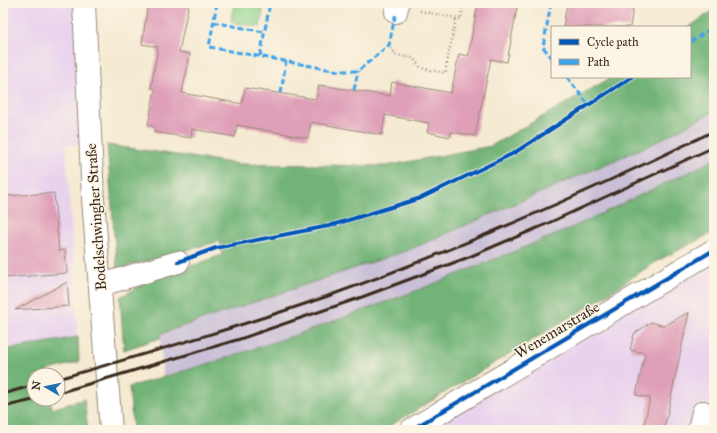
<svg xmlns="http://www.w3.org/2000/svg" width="717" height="433" font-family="'IM FELL Great Primer',serif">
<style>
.built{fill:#e8d2ee}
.industrial{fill:#c9bfd7}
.green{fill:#8dd28c;stroke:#647e55}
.forest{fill:#72b478;stroke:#566f4b}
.building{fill:#df9fb9}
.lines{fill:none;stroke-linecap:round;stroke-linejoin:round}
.minor-casing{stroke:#988a78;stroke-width:24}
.path{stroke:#988a78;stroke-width:2.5;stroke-dasharray:1 3;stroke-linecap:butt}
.minor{stroke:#fff;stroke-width:22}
.rail{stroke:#3b2a1e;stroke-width:3}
.quiet{stroke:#3fa3ea;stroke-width:3;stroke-dasharray:6 3;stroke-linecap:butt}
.cycleway-casing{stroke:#fcf5e5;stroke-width:6}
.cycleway{stroke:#0057b8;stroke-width:4}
.labels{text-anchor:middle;stroke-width:3;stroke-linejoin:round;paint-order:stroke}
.street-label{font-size:15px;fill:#3b2a1e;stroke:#fcf5e5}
</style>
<rect width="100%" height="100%" fill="#fcf5e5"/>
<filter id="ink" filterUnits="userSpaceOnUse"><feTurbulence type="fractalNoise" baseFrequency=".025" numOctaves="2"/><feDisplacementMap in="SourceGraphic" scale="8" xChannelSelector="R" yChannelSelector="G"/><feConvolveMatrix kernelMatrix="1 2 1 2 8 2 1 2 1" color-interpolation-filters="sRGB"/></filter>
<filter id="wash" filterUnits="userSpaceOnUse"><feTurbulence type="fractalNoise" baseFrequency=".012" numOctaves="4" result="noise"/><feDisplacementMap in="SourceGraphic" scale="16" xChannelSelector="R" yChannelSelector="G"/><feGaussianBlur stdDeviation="0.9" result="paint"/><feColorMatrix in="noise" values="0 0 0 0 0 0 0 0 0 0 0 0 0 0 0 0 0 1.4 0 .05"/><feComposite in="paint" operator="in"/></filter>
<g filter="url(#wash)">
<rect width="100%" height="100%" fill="#f5ead2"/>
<path class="built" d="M 3,3 L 84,3 L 91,144 L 66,145 L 78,337 L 3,350 Z
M 714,250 L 714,430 L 411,430 Z"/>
<path class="industrial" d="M 714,111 L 714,160 L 567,230 L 421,289 L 296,335 L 204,365 L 163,376 L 160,334 L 411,249 L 654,143 Z"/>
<path class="green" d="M 234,3 L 264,3 L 260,27 L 231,22 Z"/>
<path class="forest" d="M 714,10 L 714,111 L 654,143 L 411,249 L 160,334 L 160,338 L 124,350 L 120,297 L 147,282 L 222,255 L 220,241 L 117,269 L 107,145 L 239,164 L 386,166 L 491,146 L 612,77 L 690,77 L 689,27 Z
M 714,160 L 714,232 L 655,262 L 602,298 L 383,430 L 133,430 L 129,387 L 204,365 L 296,335 L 421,289 L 567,230 Z
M 78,337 L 79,362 L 45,371 L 46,375 L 34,375 L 34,399 L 50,399 L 52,409 L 84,399 L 88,430 L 3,430 L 3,350 Z"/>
<g id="blocks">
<path class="building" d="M 148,3 L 189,3 L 179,52 L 190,54 L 182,93 L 242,104 L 245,88 L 316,99 L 319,85 L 390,96 L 392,82 L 451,93 L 459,54 L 468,56 L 478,3 L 518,3 L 507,62 L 491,59 L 475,136 L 451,132 L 450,137 L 427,132 L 429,123 L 385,115 L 382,135 L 311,122 L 308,138 L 237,125 L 235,137 L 192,129 L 191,138 L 154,132 L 155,127 L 148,125 L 155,89 L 151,88 L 158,47 L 142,44 Z
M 567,3 L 634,3 L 630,27 L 563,27 Z
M 54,193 L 59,251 L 65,250 L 67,273 L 3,278 L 3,196 Z
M 67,282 L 69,306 L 15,310 Z
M 689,312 L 664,430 L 643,430 L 650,398 L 636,395 L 645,353 L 630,350 L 634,334 L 651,322 L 664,326 Z"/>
</g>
</g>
<g filter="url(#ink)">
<use href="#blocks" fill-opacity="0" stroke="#988a78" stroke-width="1"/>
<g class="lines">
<g class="minor-casing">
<path id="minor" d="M 84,3 L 93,199 L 111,430
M 396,12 L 398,3
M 101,285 L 178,262
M 411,430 L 714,250
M 699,430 L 703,412"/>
</g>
<path class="path" d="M 420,11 L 461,19 L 463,3
M 389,45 L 396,55 L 413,58 L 421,68 L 445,73 L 456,18"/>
<use href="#minor" class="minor"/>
<path class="rail" d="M 58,379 C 148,353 239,327 328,296 C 460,249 588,192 714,131
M 58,393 L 240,339 L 362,297 L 469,257 L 542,226 L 714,147
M 3,394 L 34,385
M 3,407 L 37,399"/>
<path class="quiet" d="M 217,3 L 209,47 L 338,71 L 358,71 L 389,45 L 396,12
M 551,3 L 543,47 L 552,58
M 213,22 L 264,32
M 690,42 L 714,27
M 260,56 L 270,3
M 567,77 L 588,104
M 354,90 L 358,71
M 281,93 L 286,61"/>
<g class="cycleway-casing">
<path id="cycleway" d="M 178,262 L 216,248 L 329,226 L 421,198 L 514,153 L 632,77
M 411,430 L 714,250"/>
</g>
<use href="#cycleway" class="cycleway"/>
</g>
</g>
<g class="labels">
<g class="street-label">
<text transform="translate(96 217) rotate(-94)" y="5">Bodelschwingher Straße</text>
<text transform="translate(557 330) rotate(-31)" y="5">Wenemarstraße</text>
</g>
</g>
<rect width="717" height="433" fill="none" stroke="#fcf5e5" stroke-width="16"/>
<rect x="551" y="26" width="140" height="52" fill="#fcf5e5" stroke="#afa495"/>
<rect x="559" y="39" width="20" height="6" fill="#0057b8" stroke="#afa495"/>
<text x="587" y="46" font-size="12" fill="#3b2a1e">Cycle path</text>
<rect x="559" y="59" width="20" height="6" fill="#3fa3ea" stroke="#afa495"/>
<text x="587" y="66" font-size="12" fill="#3b2a1e">Path</text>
<g transform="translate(46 387) rotate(279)"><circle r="19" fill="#fcf5e5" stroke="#afa495"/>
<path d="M0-3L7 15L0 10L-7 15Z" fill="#1f6fb2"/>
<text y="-6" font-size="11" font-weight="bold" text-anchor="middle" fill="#3b2a1e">N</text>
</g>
</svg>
